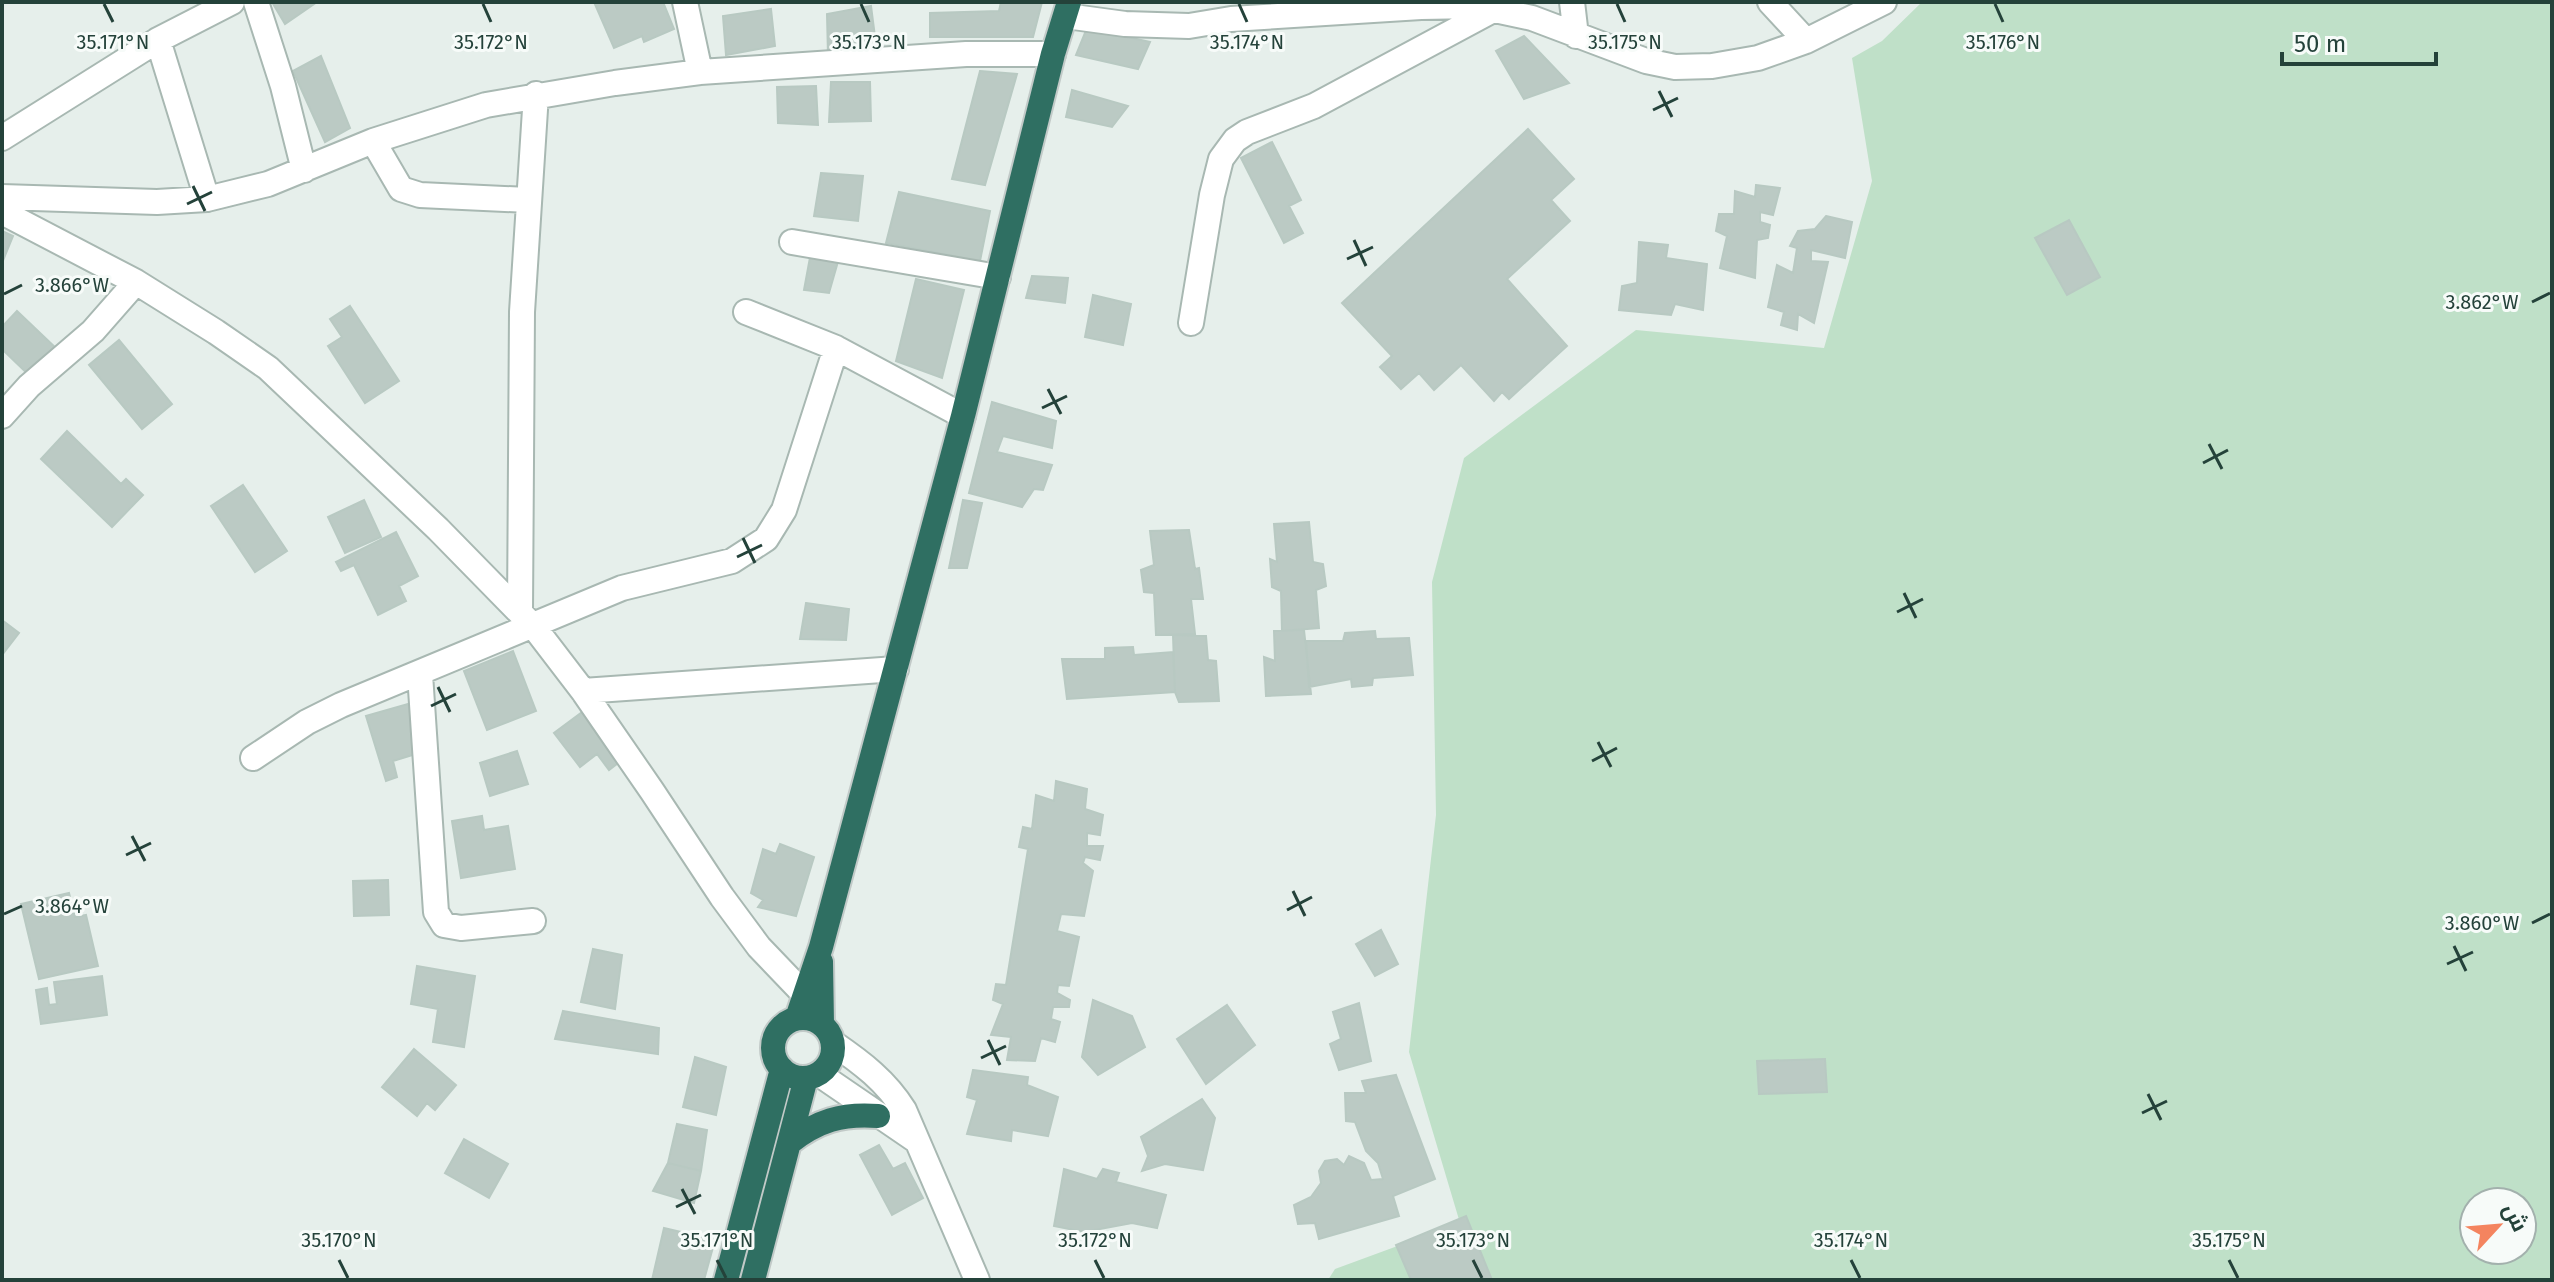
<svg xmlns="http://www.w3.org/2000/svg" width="2554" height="1282" font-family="'Fira Sans',Cairo,sans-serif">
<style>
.green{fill:#bfe0c8;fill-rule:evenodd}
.building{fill:#bbcac4;stroke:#b8c9c2;stroke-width:2}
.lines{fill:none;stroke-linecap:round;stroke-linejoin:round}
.minor-casing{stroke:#a8b8b2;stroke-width:28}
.highway-casing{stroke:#c2cac8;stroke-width:28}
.minor{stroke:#fff;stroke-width:24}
.highway{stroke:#2f6f62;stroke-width:24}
.ticks{fill:none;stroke:#24423a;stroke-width:3}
.ticks-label{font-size:20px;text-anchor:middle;fill:#24423a;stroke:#f7fbf9;stroke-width:6;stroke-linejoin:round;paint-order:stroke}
</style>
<rect width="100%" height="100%" fill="#e6efeb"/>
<path class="green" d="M 1922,2 L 2552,2 L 2552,1280 L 1328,1280 L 1335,1269 L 1460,1223 L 1409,1052 L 1436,815 L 1432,582 L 1464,458 L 1636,330 L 1824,348 L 1872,181 L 1852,58 L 1882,41 ZM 2474,1202 L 2522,1202 L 2522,1250 L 2474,1250 Z"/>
<path class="building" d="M 272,2 L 317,2 L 285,24 Z
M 594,2 L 663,2 L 674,29 L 644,42 L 642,36 L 614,48 Z
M 1001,2 L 1042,2 L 1033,37 L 930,37 L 930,13 L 999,11 Z
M 871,6 L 877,52 L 828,56 L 827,14 Z
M 771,9 L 775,46 L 726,55 L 723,16 Z
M 1087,28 L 1150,42 L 1138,69 L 1076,55 Z
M 1524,36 L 1569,83 L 1524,99 L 1496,51 Z
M 321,56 L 350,128 L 325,142 L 293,71 Z
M 980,71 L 1017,74 L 985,185 L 952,179 Z
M 831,82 L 870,82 L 871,121 L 829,122 Z
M 816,86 L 818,125 L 778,123 L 777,87 Z
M 1072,90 L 1128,106 L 1112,127 L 1066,117 Z
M 1528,129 L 1574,179 L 1551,200 L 1570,221 L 1507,279 L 1567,346 L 1509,399 L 1502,392 L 1494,401 L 1461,365 L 1434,390 L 1419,373 L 1401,389 L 1380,367 L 1392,356 L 1342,303 Z
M 1272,142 L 1301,200 L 1289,206 L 1303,233 L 1284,243 L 1241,158 Z
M 821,173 L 863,176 L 858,221 L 814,216 Z
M 1756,185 L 1780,188 L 1773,215 L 1760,212 L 1760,222 L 1770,225 L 1768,238 L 1757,240 L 1755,278 L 1720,268 L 1727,236 L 1716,231 L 1719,214 L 1734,214 L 1735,191 L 1755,197 Z
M 899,192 L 990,211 L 980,261 L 886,243 Z
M 1826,216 L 1852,222 L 1845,258 L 1811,250 L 1811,261 L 1828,262 L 1814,323 L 1798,314 L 1797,330 L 1781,325 L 1784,312 L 1768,307 L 1777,265 L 1793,273 L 1797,248 L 1790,246 L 1798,231 L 1815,229 Z
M 2069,220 L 2100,277 L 2067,295 L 2035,238 Z
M 2,231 L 13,236 L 2,263 Z
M 1639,242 L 1668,245 L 1666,258 L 1707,264 L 1703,310 L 1675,304 L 1671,315 L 1619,310 L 1622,286 L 1637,283 Z
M 811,252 L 839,258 L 829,293 L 804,290 Z
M 1032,276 L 1068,278 L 1065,303 L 1026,298 Z
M 916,279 L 964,290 L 942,378 L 896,361 Z
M 1093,295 L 1131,304 L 1123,345 L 1085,337 Z
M 350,306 L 399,381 L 365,403 L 328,346 L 342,337 L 330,319 Z
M 17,311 L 58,350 L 32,378 L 2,349 L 2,327 Z
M 119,340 L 172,404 L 142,429 L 89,365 Z
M 992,402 L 1056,421 L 1052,448 L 1003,436 L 997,452 L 1052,465 L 1043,490 L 1034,489 L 1022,507 L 969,493 Z
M 67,431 L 121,484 L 126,479 L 143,495 L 112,527 L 41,459 Z
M 243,485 L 287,551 L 255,572 L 211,506 Z
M 364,500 L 381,537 L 345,553 L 328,517 Z
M 963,500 L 982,503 L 967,568 L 949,568 Z
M 1309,522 L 1313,562 L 1323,564 L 1326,586 L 1316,590 L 1319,628 L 1282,631 L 1281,591 L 1272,587 L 1270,559 L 1277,562 L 1274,524 Z
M 1189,530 L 1195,569 L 1199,568 L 1203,599 L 1191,599 L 1195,634 L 1156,635 L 1154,593 L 1144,592 L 1141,570 L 1154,565 L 1150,531 Z
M 396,532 L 418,576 L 399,586 L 406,601 L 378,615 L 354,565 L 341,571 L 336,562 Z
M 806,603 L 849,609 L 846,640 L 800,639 Z
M 2,620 L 19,633 L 2,655 Z
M 1304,630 L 1311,694 L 1266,696 L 1264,657 L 1275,661 L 1274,631 Z
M 1375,631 L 1376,639 L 1409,638 L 1413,675 L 1373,678 L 1372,685 L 1352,687 L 1351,679 L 1309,687 L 1306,641 L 1343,641 L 1345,633 Z
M 1173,635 L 1206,636 L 1208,660 L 1216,661 L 1219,701 L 1179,702 L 1175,692 Z
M 1133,647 L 1134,655 L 1173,652 L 1175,692 L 1067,699 L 1062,659 L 1105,659 L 1105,648 Z
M 513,651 L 536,711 L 487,730 L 464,671 Z
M 408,704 L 422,752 L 393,761 L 397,777 L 386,781 L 366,716 Z
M 589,707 L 626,757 L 609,770 L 597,754 L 580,767 L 554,733 Z
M 517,751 L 528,784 L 490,796 L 480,763 Z
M 1056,781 L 1087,789 L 1085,809 L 1103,815 L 1100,835 L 1087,833 L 1087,846 L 1103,846 L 1100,860 L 1085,857 L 1083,863 L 1093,871 L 1084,916 L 1061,914 L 1057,931 L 1079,937 L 1069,986 L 1058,985 L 1057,993 L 1070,1000 L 1069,1007 L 1053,1007 L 1051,1019 L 1060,1022 L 1055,1042 L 1041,1038 L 1035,1061 L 1007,1060 L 1011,1037 L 991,1035 L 1003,1004 L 993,1000 L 996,984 L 1006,985 L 1028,849 L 1019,847 L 1023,827 L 1032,829 L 1036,795 L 1054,801 Z
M 482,816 L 484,830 L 508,826 L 515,869 L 461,878 L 452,821 Z
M 780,844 L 814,857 L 796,916 L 758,907 L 763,900 L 751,893 L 763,849 L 776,854 Z
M 388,880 L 389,915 L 354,916 L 353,881 Z
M 69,893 L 75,917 L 86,915 L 98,966 L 39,979 L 21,904 Z
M 1381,930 L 1398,964 L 1375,976 L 1356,944 Z
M 593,949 L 622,955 L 615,1009 L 581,1002 Z
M 417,966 L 475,976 L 464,1047 L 433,1042 L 438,1009 L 411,1004 Z
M 102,976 L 107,1015 L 41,1024 L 36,990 L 47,988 L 49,1005 L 57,1004 L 54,982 Z
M 1093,1000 L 1132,1016 L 1145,1047 L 1098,1075 L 1082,1057 Z
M 1359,1003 L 1371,1061 L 1339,1070 L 1330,1044 L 1341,1039 L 1333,1012 Z
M 1227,1005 L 1255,1045 L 1206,1084 L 1177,1039 Z
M 563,1011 L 659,1028 L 658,1054 L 555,1039 Z
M 414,1049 L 456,1085 L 435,1110 L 427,1103 L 417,1116 L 382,1087 Z
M 695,1057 L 726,1067 L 716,1115 L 683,1107 Z
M 1825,1059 L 1827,1092 L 1759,1094 L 1757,1061 Z
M 973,1070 L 1028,1077 L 1027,1085 L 1058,1097 L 1048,1136 L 1012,1130 L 1011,1141 L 967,1134 L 977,1100 L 967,1097 Z
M 1396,1075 L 1435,1179 L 1393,1196 L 1399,1216 L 1319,1239 L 1315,1223 L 1298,1224 L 1294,1205 L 1311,1197 L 1321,1183 L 1319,1171 L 1325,1161 L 1337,1159 L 1344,1165 L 1349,1156 L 1364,1163 L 1371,1180 L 1383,1179 L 1378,1163 L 1366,1151 L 1355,1122 L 1346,1121 L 1345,1093 L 1366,1093 L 1362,1081 Z
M 1202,1099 L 1215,1118 L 1203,1170 L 1165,1164 L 1142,1171 L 1148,1156 L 1141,1137 Z
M 677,1124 L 707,1130 L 701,1171 L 668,1163 Z
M 464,1139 L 508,1164 L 489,1198 L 445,1173 Z
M 879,1145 L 893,1169 L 905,1163 L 923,1198 L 892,1215 L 860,1155 Z
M 668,1163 L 701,1171 L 694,1203 L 653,1191 Z
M 1064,1169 L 1097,1179 L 1103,1169 L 1119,1173 L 1116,1182 L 1166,1195 L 1157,1228 L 1132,1223 L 1084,1232 L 1054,1226 Z
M 1466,1216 L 1492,1280 L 1411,1280 L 1396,1245 Z
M 664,1228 L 715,1240 L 704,1280 L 652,1280 Z"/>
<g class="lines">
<g class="minor-casing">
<path id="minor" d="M 256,2 L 283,86 L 304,170
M 685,2 L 700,72
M 1572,2 L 1576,36
M 1770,2 L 1806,41
M 1066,16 L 1125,24 L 1189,26 L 1231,19 L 1421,7 L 1476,6 L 1532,18 L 1646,61 L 1675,67 L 1712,66 L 1758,58 L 1806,41 L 1884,2
M 158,40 L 207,199
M 2,138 L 158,40 L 232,2
M 373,141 L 401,189 L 420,195 L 528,200
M 2,197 L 157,202 L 207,199 L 268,184 L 373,141 L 486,105 L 615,83 L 700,72 L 966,54 L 1053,54
M 2,212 L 136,282 L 216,332 L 268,368 L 438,529 L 534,627 L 583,691 L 652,791 L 722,897 L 759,947 L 804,994
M 792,242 L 998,277
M 746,312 L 836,348 L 963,416
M 1191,323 L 1212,195 L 1221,159 L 1235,140 L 1247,132 L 1314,106 L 1495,9
M 2,416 L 29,386 L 93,331 L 136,282
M 520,610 L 522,312 L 536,94
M 420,674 L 436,912 L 444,925 L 461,928 L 533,921
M 583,691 L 896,669
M 253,758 L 307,722 L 341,705 L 622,588 L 732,561 L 766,539 L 784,510 L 836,348
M 833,1043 C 862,1063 886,1081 904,1110 L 977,1280
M 819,1074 L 917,1141"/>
</g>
<g class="highway-casing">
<path id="highway" d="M 821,962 L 822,1024
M773 1048a30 30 0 1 1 60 0a30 30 0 1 1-60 0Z
M 797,1018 L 821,947 L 963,416 L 1053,54 L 1069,2
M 789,1143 C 817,1121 842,1113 878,1116
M 726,1280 L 782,1069
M 753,1280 L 806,1078"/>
</g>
<use href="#minor" class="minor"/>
<use href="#highway" class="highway"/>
</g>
<path class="ticks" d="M 104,4 L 113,22M 483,4 L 491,22M 861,4 L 869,22M 1239,4 L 1247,22M 1617,4 L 1625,22M 1995,4 L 2003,22M 1659,91 L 1672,117M 1653,110 L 1678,98M 193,186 L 205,211M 187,204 L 212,192M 1354,240 L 1366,266M 1347,259 L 1373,247M 4,294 L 22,285M 2532,302 L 2550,293M 1048,389 L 1061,414M 1042,408 L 1067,396M 2209,444 L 2222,469M 2203,463 L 2228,450M 743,538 L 755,563M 737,557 L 762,545M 1904,593 L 1916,618M 1897,612 L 1923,599M 438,687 L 450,712M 431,706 L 456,694M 1598,742 L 1611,767M 1592,761 L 1617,748M 132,836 L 145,861M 126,855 L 151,843M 1293,891 L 1305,916M 1287,910 L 1312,897M 4,914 L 22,906M 2532,923 L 2550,914M 2454,946 L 2466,971M 2447,964 L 2473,952M 988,1040 L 1000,1065M 981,1058 L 1006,1046M 2148,1094 L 2161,1120M 2142,1113 L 2167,1101M 682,1189 L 695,1214M 676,1207 L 701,1195M 339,1260 L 348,1278M 717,1260 L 726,1278M 1095,1260 L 1104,1278M 1473,1260 L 1482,1278M 1851,1260 L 1860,1278M 2229,1260 L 2238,1278"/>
<g class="ticks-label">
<text x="113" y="49">35.171°N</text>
<text x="491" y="49">35.172°N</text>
<text x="869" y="49">35.173°N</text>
<text x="1247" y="49">35.174°N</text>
<text x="1625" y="49">35.175°N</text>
<text x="2003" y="49">35.176°N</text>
<text x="72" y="292">3.866°W</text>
<text x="2482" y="309">3.862°W</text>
<text x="72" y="913">3.864°W</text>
<text x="2482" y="930">3.860°W</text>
<text x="339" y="1247">35.170°N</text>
<text x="717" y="1247">35.171°N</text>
<text x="1095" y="1247">35.172°N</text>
<text x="1473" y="1247">35.173°N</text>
<text x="1851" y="1247">35.174°N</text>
<text x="2229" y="1247">35.175°N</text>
</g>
<rect width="2554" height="1282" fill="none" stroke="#24423a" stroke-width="8"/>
<g transform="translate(2498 1226) rotate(64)"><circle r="38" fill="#f7fbf9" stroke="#a3b1ad" stroke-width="2"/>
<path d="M0-6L14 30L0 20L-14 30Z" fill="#f4845f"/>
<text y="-12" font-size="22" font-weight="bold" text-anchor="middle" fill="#24423a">ش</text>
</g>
<path d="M2282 52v12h154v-12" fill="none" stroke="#24423a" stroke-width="4"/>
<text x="2294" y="52" font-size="24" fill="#24423a" stroke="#f7fbf9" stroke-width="6" paint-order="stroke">50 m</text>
</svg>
